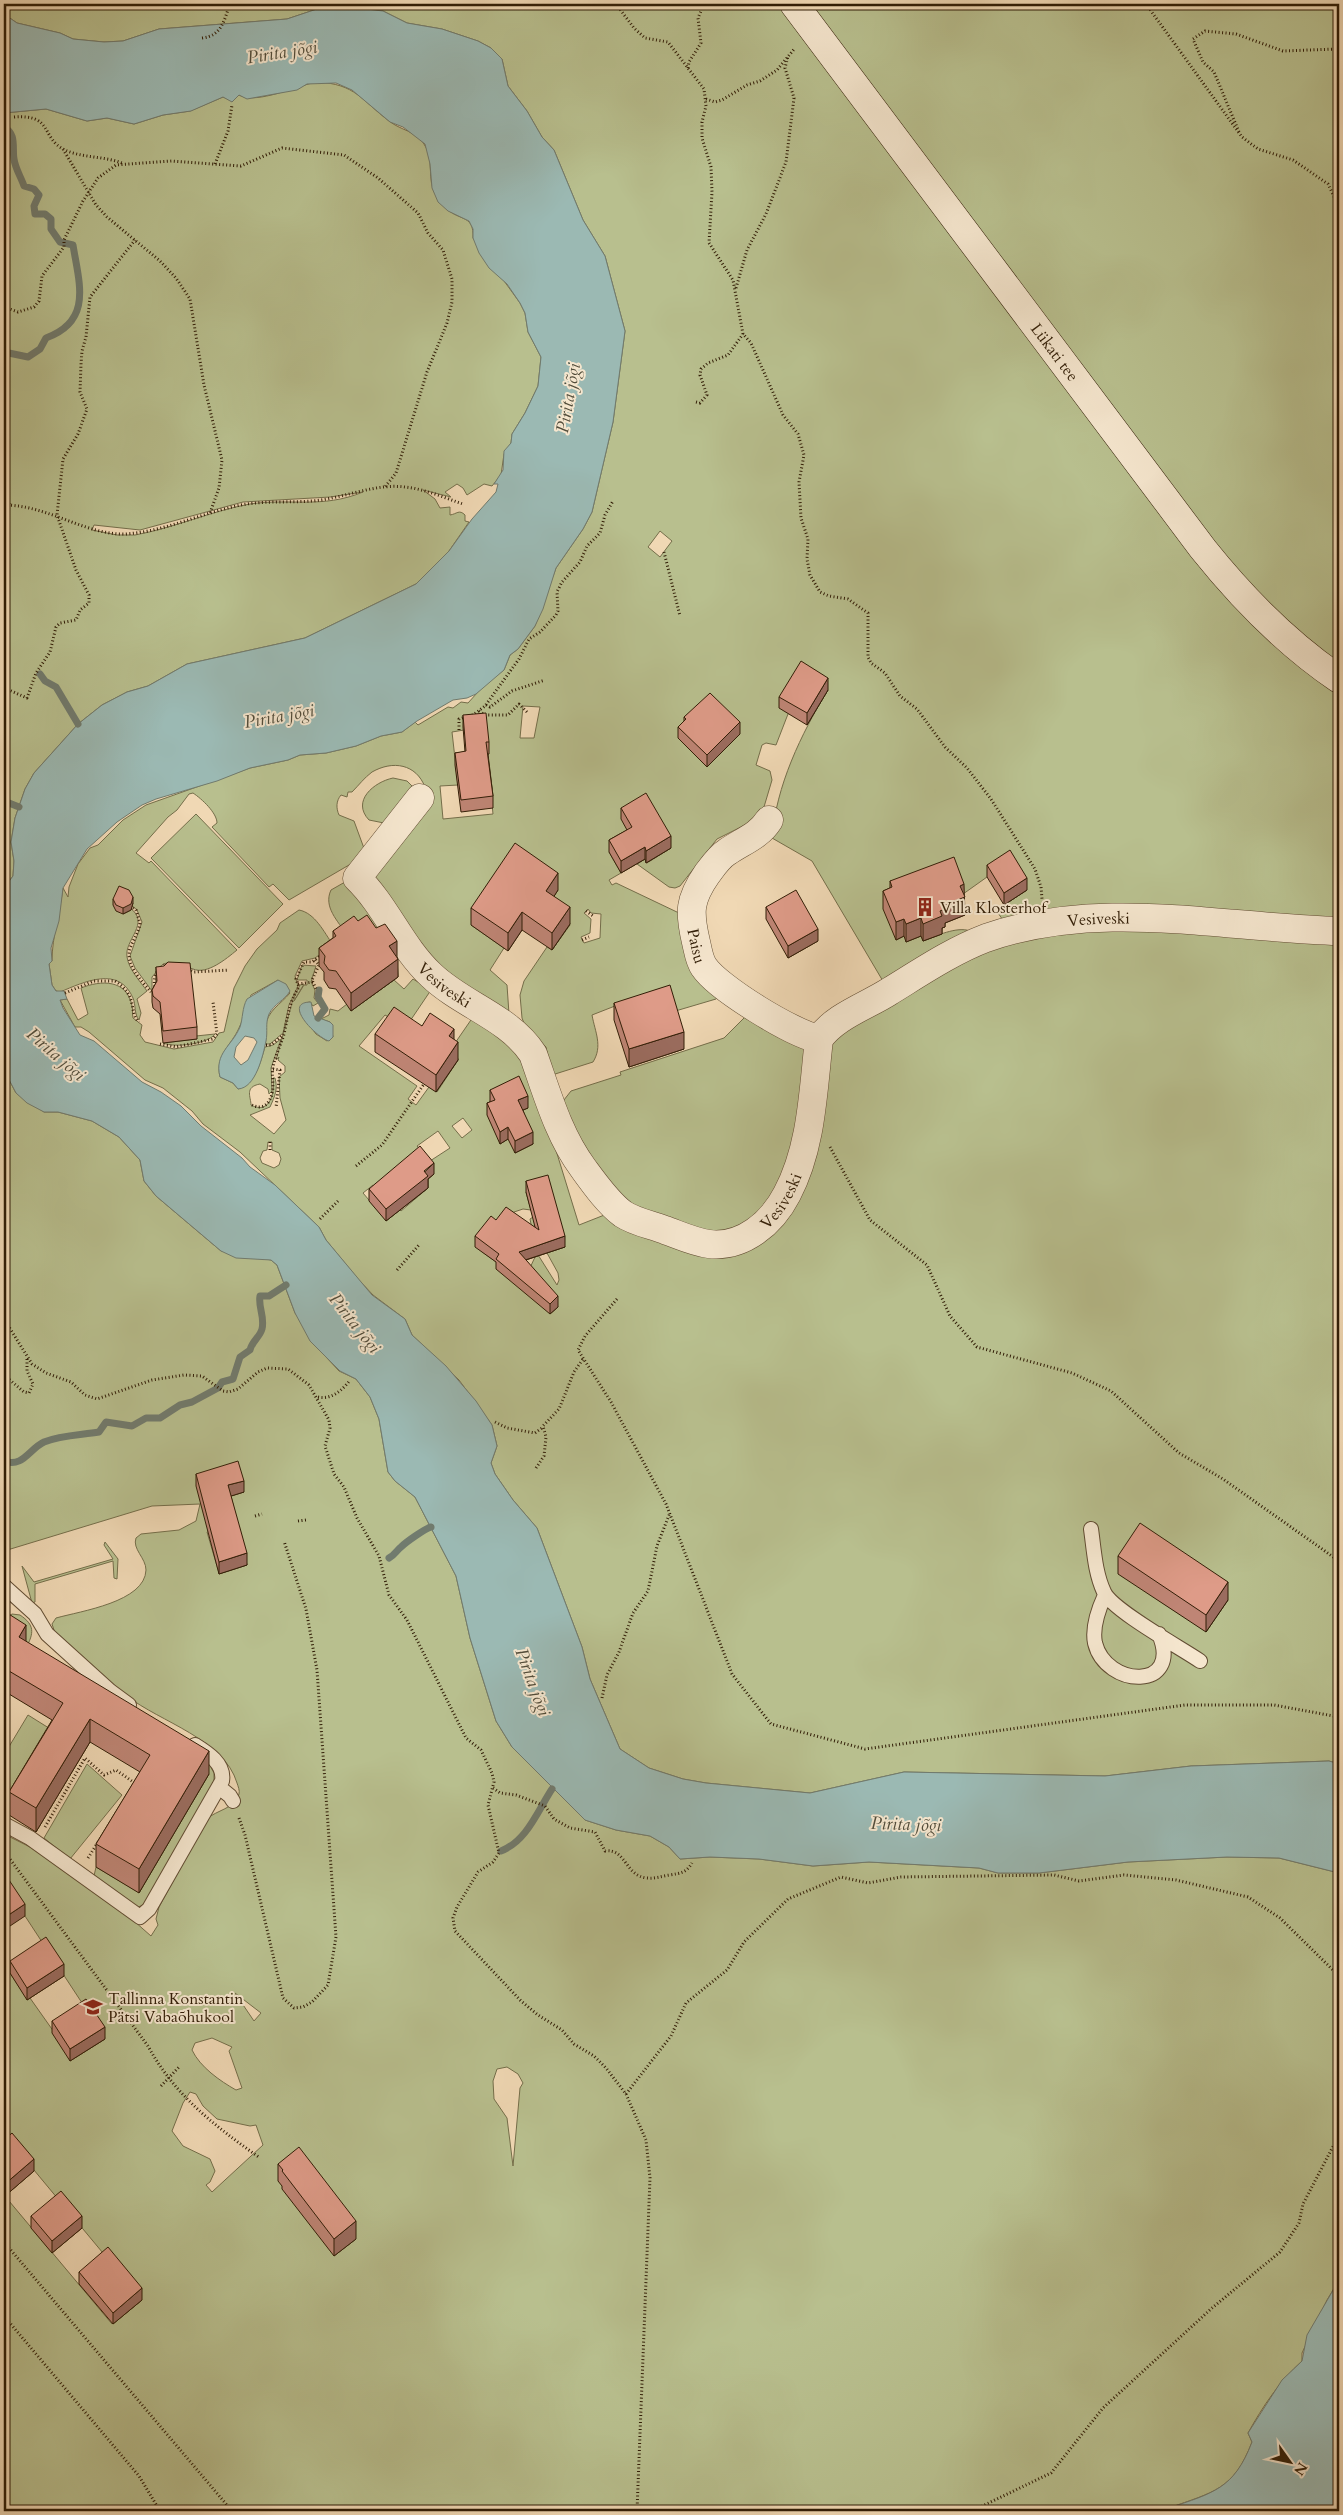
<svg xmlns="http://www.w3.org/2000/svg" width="1343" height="2515" font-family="Cardo,serif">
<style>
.green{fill:#b8bf8e;stroke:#746e4a;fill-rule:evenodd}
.water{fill:#9bb9b3;stroke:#717b6e;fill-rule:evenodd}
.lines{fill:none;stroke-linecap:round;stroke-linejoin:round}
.stream{stroke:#717b6e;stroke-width:7}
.lane-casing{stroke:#614c32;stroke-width:16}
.street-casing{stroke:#614c32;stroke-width:29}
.secondary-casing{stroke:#311d06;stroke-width:29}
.path{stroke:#311d06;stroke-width:3;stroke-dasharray:1 2.5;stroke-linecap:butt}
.lane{stroke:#f5e6ce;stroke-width:14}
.street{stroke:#f5e6ce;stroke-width:28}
.secondary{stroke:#f5e6ce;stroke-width:28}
.path-bridge{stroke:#311d06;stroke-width:3;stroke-dasharray:1 2.5;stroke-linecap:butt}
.wall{fill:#bf8575;stroke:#311d06}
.shaded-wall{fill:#9b6c5f;stroke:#311d06}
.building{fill:#de9b88;stroke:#311d06}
.labels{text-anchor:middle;stroke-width:4;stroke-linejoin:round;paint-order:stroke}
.street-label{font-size:16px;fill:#311d06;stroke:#f5e6ce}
.poi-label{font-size:16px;fill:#311d06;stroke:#f5e6ce;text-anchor:start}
.water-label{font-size:18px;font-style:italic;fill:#514c3a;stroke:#f5e6ce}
</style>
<rect width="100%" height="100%" fill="#f0d8b4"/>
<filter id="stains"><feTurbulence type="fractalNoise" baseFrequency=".004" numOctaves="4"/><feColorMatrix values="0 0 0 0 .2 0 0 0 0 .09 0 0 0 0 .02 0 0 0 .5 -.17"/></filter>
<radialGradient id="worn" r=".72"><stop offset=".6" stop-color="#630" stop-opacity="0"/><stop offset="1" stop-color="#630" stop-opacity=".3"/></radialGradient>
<path class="green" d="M 4,4 L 1339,4 L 1339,1764 L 1329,1761 L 1191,1766 L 1105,1776 L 904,1772 L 810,1793 L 706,1783 L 683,1779 L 649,1768 L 620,1749 L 590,1679 L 582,1647 L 537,1528 L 513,1500 L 495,1474 L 491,1463 L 497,1446 L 492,1425 L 459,1380 L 412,1335 L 405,1319 L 373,1295 L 358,1279 L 326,1240 L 319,1227 L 240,1152 L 203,1124 L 192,1111 L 163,1088 L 145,1080 L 89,1032 L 81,1027 L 75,1027 L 60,1000 L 67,999 L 78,1020 L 88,1014 L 81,988 C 101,980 127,979 132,1006 C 133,1010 132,1014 133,1018 L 142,1025 L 140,1035 L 145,1042 L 174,1049 L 213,1042 L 219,1033 L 224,1032 L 234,988 L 245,966 L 257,949 L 277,930 L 280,923 L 299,910 C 315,913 324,932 333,945 L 315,958 L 302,961 L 295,976 L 298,986 L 289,1005 L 283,1033 L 270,1044 L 265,1044 C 267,1038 264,1033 265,1027 C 268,1010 280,1005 290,993 L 278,980 L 251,995 C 247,1006 244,1018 239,1028 C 231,1046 215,1055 220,1077 L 233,1083 L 238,1089 C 256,1083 260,1063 265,1047 L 273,1045 L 281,1039 L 271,1068 L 272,1091 L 269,1094 L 268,1089 L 260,1084 C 244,1087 251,1097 251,1105 C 270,1115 275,1093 273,1078 L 275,1078 C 278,1089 275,1096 270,1107 L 250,1115 L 274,1134 L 286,1120 L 280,1098 L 279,1077 L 285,1072 L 285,1066 L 278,1060 L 279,1057 L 276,1060 L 293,999 L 300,985 L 304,984 L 294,1001 L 304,985 L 307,985 L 307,980 L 297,980 L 302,965 L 316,966 L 311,982 L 315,990 L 314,998 L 318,1003 L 313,1006 L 310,1002 C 303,1003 301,1006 300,1012 L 316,1034 L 327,1041 L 333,1037 L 330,1022 L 321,1019 L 329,1015 L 330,1009 L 338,1011 L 347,1004 L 352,1010 L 394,980 L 404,989 L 413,979 L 431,990 L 406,1027 L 385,1015 L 359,1046 L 417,1086 L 408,1099 L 416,1105 L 429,1087 L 437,1092 L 458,1060 L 453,1046 L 473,1017 L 509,1041 L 525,1068 L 530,1066 L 579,1225 L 612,1212 L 607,1182 L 560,1105 L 571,1091 L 621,1075 L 620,1072 L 724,1038 L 748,1014 L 799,1041 L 1005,923 L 998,913 L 1006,908 L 1004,905 L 1027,890 L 987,877 L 904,936 L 921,936 L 923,941 C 936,936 957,926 970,931 L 887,988 L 812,861 L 772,838 C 776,786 801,734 828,690 L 788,714 L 776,745 L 766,743 L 762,745 L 756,765 L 770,771 L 772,780 L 761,817 L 717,839 L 680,886 L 675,888 L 669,887 L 637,864 L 645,859 L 647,863 L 671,848 L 632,839 L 609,852 L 621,873 L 609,880 L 612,885 L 616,883 L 679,913 L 719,996 L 716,999 L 672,1012 L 615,1006 L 592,1015 C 595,1032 603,1046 593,1062 L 552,1075 L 546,1047 L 527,1031 L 522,1018 L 520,995 L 524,981 L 547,947 L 552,950 L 570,925 L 471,925 L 504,948 L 490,970 L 507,985 L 509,1014 L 449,982 L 370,879 L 425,787 C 416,764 393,760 372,772 C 364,778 359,785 352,792 L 348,792 L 347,797 L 341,795 C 336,801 336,808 339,815 L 354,821 L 365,851 L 361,858 L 289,900 L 273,884 L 269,887 L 212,827 L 217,823 C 217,813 202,799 193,793 L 189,794 L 177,810 L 168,817 L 136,853 L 149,863 L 151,861 L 237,950 C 226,959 207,975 193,969 C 181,965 176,960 163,964 L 152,977 L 152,991 L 135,968 L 130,956 L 142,922 L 137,910 L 131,905 L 130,908 C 151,923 124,940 127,957 C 129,970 140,981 147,991 L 137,999 L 141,1013 L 139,1020 C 134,1014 136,1005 133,998 C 119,965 84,982 60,992 L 56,991 L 52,985 L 49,964 L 52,961 C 52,937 60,912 63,888 L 68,897 L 69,887 L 78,864 L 90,848 L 98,845 L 123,820 L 146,805 L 250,768 L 288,760 L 300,755 L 326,753 L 356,746 L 381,736 L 402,732 L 415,722 L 418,725 L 448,707 L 453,708 L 461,702 L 468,703 L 486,683 L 504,670 L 510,655 L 518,649 L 535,626 L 556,568 L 583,529 L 592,512 L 613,422 L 625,331 L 605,256 L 583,220 L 554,150 L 542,137 L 527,111 L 508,86 L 502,59 L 491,48 L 478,41 L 442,29 L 407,23 L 383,11 L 343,6 L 323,7 L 287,19 L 159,29 L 123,41 L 104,42 L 73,39 L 60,33 L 17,23 L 4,14 ZM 660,531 L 672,541 L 660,557 L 648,547 ZM 523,706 L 540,707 L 534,738 L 520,738 ZM 464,727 L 489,754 L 487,754 L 493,814 L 443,819 L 440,786 L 458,785 L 452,732 L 464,730 ZM 588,909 L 591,913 L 601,914 L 600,938 L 584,943 L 581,937 L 590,933 L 591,919 L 584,913 ZM 463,1118 L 472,1130 L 462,1138 L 452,1126 ZM 438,1131 L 450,1148 L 430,1161 L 417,1146 ZM 268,1142 L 272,1142 L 272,1150 L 279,1153 L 281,1159 L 279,1165 L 274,1168 L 262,1163 L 260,1158 L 263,1151 L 267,1150 ZM 373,1185 L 379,1192 L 428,1188 L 401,1211 L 399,1209 L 386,1220 L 363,1193 ZM 526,1192 L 533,1217 L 530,1219 L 531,1224 L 558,1273 L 559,1280 L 557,1285 L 513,1215 L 514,1212 L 523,1209 L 531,1210 ZM 481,1251 L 535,1257 L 529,1270 L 503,1267 Z
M 317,82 C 356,84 361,100 389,121 C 400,130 416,131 424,144 C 435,159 426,180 436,195 C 440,199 443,207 448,210 C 461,221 474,215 473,238 L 520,303 L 525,313 L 528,332 L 541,357 L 538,386 L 525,413 L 512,434 L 511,443 L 504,454 L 501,475 L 492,486 L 484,484 L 467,495 L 463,488 L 457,484 L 445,492 L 451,497 L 423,490 L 435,499 L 440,508 L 450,507 L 450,515 C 457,514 459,509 465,515 L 465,521 L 469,522 L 449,551 L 416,584 L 305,638 L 187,664 L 148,686 L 127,692 L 102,705 L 78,724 L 34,773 L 25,789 L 15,818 L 11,842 L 14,861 L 13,876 L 4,888 L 4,113 L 46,109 L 87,121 L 107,118 L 134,124 L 163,115 L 190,111 L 223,97 L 228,99 L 239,95 C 257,105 298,85 317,82 ZM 363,492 C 322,509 290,498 250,504 C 211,511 174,528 135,535 L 117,535 L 92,530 L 94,525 L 140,530 L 243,502 L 330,497 Z
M 393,778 L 407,781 L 413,787 L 389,824 L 369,820 C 351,801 374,782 393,778 Z
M 196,814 L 283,904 L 239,948 L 151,858 Z
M 345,882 L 384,926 L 369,936 L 347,935 C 338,921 323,907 331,890 Z
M 215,1034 C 208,1044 175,1048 163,1043 L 197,1039 L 196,1036 Z
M 4,1070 L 16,1093 L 44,1112 L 58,1112 L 92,1121 L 119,1137 L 140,1160 L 144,1181 L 156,1196 L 221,1251 L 271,1260 L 277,1265 L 295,1313 L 326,1357 L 339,1371 L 356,1379 L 370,1397 L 379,1419 L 388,1472 L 395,1481 L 415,1497 L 456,1576 L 470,1638 L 496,1721 L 512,1747 L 585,1820 L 616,1830 L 650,1836 L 669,1847 L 680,1859 L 710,1857 L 759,1859 L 813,1866 L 869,1862 L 979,1868 L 998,1873 L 1039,1873 L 1128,1862 L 1227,1857 L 1279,1858 L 1339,1873 L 1339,2280 L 1327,2300 L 1302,2353 L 1302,2361 C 1279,2382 1263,2406 1248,2433 L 1252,2442 C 1234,2490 1213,2492 1169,2508 L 1166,2511 L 4,2511 L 4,2195 L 112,2324 L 142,2300 L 4,2134 L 4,1957 L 13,1971 L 10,1973 L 27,1999 L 30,1998 L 54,2032 L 105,2038 L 4,1884 L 4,1834 L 34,1849 L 126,1914 L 151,1936 L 158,1925 L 156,1919 L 159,1907 L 207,1819 C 216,1810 235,1809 239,1794 C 240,1791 238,1786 237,1783 C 224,1739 160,1722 127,1696 C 102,1677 79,1654 55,1633 L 52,1624 L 56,1618 C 81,1611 145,1602 146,1570 C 146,1558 132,1549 136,1538 L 141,1534 L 179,1530 L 196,1521 L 200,1504 L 152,1506 L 4,1551 ZM 235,1523 L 219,1573 L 207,1532 ZM 235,1993 L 261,2013 L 254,2021 ZM 212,2038 L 232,2047 L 229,2051 L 242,2088 L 236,2090 C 220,2081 200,2067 192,2050 L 195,2043 ZM 507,2067 L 518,2074 L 523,2083 L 520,2088 L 513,2166 L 507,2118 L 494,2099 L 493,2081 L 497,2069 ZM 190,2092 L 196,2094 L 203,2106 L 217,2119 L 250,2126 L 256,2125 L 263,2145 L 212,2192 L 206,2185 L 210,2182 L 215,2171 L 210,2159 L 183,2146 L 172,2131 L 183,2103 Z
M 105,1542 L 118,1559 L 117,1579 L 114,1578 L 113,1561 L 35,1584 L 35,1602 L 32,1603 L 22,1566 L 34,1582 L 113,1559 L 104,1545 Z
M 12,1614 L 20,1615 C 35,1625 34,1633 26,1648 L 9,1616 Z
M 28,1715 L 52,1730 L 9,1815 L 4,1813 L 4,1755 Z
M 208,1762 L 214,1773 L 214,1783 L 146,1903 L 137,1908 L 94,1876 L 96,1867 L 138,1892 Z
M 87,1764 L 122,1795 L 70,1859 L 44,1838 Z"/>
<path class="water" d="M 343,6 L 383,11 L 407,23 L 442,29 L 478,41 L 491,48 L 502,59 L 508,86 L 527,111 L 542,137 L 554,150 L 583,220 L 605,256 L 625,331 L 613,422 L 592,512 L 583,529 L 556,568 L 543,609 L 535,626 L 518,649 L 510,655 L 504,670 L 476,694 L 467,698 L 453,700 L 417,721 L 402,732 L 381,736 L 356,746 L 326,753 L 300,755 L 288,760 L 250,768 L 217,781 L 156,799 L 142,805 L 117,822 L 87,849 L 63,888 L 59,921 L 51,948 L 52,961 L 49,964 L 52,985 L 56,991 L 64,991 L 67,999 L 60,1000 L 63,1008 L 80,1035 L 94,1041 L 142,1082 L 161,1092 L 181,1106 L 201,1126 L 242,1158 L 250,1167 L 275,1185 L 319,1227 L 326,1240 L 372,1295 L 405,1319 L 412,1335 L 446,1366 L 476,1401 L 492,1425 L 497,1446 L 491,1463 L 495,1474 L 513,1500 L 537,1528 L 582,1647 L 590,1679 L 620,1749 L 649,1768 L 683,1779 L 706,1783 L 810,1793 L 904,1772 L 1105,1776 L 1191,1766 L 1329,1761 L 1339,1764 L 1339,1873 L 1279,1858 L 1227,1857 L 1128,1862 L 1039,1873 L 998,1873 L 979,1868 L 869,1862 L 813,1866 L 759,1859 L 710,1857 L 680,1859 L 669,1847 L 650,1836 L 616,1830 L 585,1820 L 512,1747 L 496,1721 L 470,1638 L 456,1576 L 415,1497 L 395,1481 L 388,1472 L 379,1419 L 370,1397 L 356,1379 L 340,1371 L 310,1341 L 295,1313 L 277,1265 L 271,1260 L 236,1258 L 221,1251 L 156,1196 L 144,1181 L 140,1160 L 119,1137 L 92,1121 L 58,1112 L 44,1112 L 27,1103 L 16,1093 L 4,1070 L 4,888 L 13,876 L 14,861 L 11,842 L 15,818 L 25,789 L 34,773 L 78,724 L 102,705 L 127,692 L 148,686 L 187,664 L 305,638 L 416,584 L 449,551 L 472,519 L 496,492 L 498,484 L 494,484 L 503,470 L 504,451 L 511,443 L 512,434 L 525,413 L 538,386 L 541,357 L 528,332 L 525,313 L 520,303 L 507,284 L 489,268 L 479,253 L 473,238 L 473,229 L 469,221 L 448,211 L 438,202 L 432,188 L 430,164 L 425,144 L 403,127 L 390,122 L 352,90 L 336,83 L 307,84 L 297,90 L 247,99 L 239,95 L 232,102 L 223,97 L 191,111 L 163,115 L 134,124 L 107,118 L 87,121 L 46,109 L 4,113 L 4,14 L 17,23 L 60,33 L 73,39 L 104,42 L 123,41 L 159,29 L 287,19 L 323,7 Z
M 278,980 L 286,984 L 290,991 C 285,1000 274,1004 269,1014 C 265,1024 268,1031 266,1041 C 263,1055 256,1088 238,1089 L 233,1083 L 220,1077 C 214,1053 232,1046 240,1027 C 243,1018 242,1008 247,999 ZM 245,1036 L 254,1038 L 257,1042 L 248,1060 L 241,1065 L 234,1057 L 236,1047 Z
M 311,1002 L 314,1016 L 330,1022 L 333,1025 L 333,1037 L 329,1041 C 317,1038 281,1002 311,1002 Z
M 1339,2280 L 1339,2509 L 1336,2511 L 1166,2511 L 1169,2508 C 1213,2493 1234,2489 1252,2442 L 1248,2433 L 1282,2380 L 1302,2361 L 1307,2335 Z"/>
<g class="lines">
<path class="stream" d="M 4,127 C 17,134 12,148 14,159 C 15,168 21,177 24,186 L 34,189 L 39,195 L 34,206 L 35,214 L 45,214 L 51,219 L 51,229 L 60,242 L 73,245 C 79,283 93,321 46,338 L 40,349 L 28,357 L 4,352
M 40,674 L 45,681 L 56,687 L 78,724
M 4,801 L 19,807
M 318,1018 L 325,1009 L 318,997 L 319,990
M 4,1461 C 23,1468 29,1449 44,1442 C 61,1435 81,1435 99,1432 L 106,1422 L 132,1426 L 146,1418 L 160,1418 L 180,1405 L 192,1402 L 218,1388 L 222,1382 L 233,1379 L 240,1357 L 250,1350 C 252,1341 260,1337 262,1329 C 265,1316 258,1308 260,1296 L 269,1296 L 286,1285
M 389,1558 C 395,1555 396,1551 401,1547 C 406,1542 426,1528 431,1527
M 501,1851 C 527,1841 538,1810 552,1789"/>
<g class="lane-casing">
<path id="lane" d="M 1091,1529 C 1094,1550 1095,1573 1104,1592 C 1112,1610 1181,1648 1200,1661
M 4,1586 L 35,1614 L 47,1634 L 110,1691 L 129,1705
M 1105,1595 C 1099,1608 1092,1628 1095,1643 C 1106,1688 1183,1691 1159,1634
M 219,1787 L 230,1796 L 233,1801
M 4,1824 L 30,1838 L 140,1917 L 149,1909 L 222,1781 C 225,1764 208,1753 195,1745"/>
</g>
<g class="street-casing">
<g id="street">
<path id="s1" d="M 420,798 L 357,878 C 386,906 401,947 431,975 C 462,1005 509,1017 533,1054 C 547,1093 558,1134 583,1168 C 594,1183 608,1203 623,1214 C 635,1222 652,1225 665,1230 C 679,1235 694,1242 709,1244 C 743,1248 772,1223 787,1194 C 812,1147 813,1091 819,1039 C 835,1016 867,1006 890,991 C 921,972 952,951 986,938 C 1101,898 1221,928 1339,931"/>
<path id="s2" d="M 769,820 C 759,836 743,841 727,852 C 719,857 713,866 707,874 C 689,900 689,912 696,942 C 698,950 699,960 704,967 C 718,988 793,1034 819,1039"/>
</g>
</g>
<g class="secondary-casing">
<g id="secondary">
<path id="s3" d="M 794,4 L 1203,549 C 1243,599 1286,643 1339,679"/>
</g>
</g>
<path class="path" d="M 616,4 L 634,28 L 645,38 L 668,42 L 704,89 L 706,106 L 702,122 L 702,138 L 711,167 L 712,192 L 709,243 L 733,280 L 743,334 L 751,343 L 783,415 L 798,434 L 804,455 L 799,482 L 801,518 L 808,539 L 807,559 L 810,575 L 820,592 L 829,596 L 848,599 L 868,613 L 868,657 L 871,663 L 885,673 L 900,696 L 917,709 L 945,747 L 967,768 L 991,799 L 1035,869 L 1041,887 L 1042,899
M 1146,4 L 1242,137 L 1258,149 L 1293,160 L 1328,184 L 1337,203 L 1339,203
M 202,38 C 222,36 224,20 230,4
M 688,68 L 689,62 L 701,43 L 698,18 L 704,4
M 706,99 L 715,102 L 722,100 L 747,85 L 760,81 L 777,70 L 795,48
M 14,117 C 54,114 40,138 65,150 C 82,158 104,156 122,163
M 1239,132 L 1214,72 L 1203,62 L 1193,39 L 1205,31 L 1236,34 L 1283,51 L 1336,49 L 1339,47
M 63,149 L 96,205 L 107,217 L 160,261 L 176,278 L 190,299 L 204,385 L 222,460 L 219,488 L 210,513
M 215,164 L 228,131 L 232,105
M 736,288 L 747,250 L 766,214 L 786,162 L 794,98 L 785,68 L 788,56
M 4,307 L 18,312 L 34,307 L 39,301 L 42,276 L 64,247 L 64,240 L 83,201 L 98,178 L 116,165 L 172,161 L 241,166 L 282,148 L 344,155 L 378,178 L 418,213 L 428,233 L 443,250 L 452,279 L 452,302 L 447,323 L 427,372 L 396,473 L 385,487
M 696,402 L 700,403 L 707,395 L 700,375 L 701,369 L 708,363 L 728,355 L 743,334
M 4,499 L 10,505
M 4,505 C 48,505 85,535 125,534 C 162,532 197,515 232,507 C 258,500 285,503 311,501 C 343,499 374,483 405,487 C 425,489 445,498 463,504
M 664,552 L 680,616
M 4,691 L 9,690 L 27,698 L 36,673 L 50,652 L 56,627 L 60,623 L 76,620 L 80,610 L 89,603 L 89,595 L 76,570 L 57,515 L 63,459 L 78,434 L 87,409 L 80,392 L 81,364 L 82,351 L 86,337 L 90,297 L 135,240
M 486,705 L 490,707 L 512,691 L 545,680
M 479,711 L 485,715 L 508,715 L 519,704 L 527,712
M 459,730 L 459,719 L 473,715 L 485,706 L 519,659 L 529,639 L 540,632 L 556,615 L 558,611 L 557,592 L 562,582 L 580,562 L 587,546 L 600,533 L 605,515 L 613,501
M 130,906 L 136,910 L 140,923 C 139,932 134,938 131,946 C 123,963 141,980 151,992
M 586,911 L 593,916
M 582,940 L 589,937
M 315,960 L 319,965 L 312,980 L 316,989
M 188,969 L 194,972 L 229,970
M 298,984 L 313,982
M 155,990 C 153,978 155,968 168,964
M 65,993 L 94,981 L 115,981 C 139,996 128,1012 139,1022
M 160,1044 L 176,1047 L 213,1039 L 217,1034 L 213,1002
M 266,1045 L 271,1045 L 282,1036
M 273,1069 L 280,1070 L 276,1108
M 252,1105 C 258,1108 265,1108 269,1101 C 276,1090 271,1079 273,1067 C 275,1056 281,1045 284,1034 C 288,1017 289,1002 299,987 L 296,979 L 304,962 L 312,962 L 322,955
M 830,1147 L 870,1220 L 927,1265 L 950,1316 L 977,1347 L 1072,1373 L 1111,1391 L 1179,1453 L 1223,1479 L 1339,1561
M 270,1150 L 270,1142
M 356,1166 L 382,1145 L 424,1084
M 320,1219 L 338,1201
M 397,1270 L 419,1245
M 617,1299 L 585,1336 L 578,1350 L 611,1402 L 666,1504 L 732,1674 L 771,1724 L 865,1749 L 1185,1705 L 1274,1705 L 1339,1717
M 4,1319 L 32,1364 L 46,1373 L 71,1382 L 85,1395 L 97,1399 L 152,1380 L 184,1375 L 202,1376 L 223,1391 L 229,1392 L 238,1389 L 258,1372 L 267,1368 L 288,1369 L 309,1385 L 329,1420 L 330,1428 L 325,1446 L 334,1474 L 344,1487 L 357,1518 L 379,1556 L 389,1595 L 407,1620 L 466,1738 L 481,1750 L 492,1773 L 494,1782 L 488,1805 L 499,1853 L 493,1862 L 478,1872 L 457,1907 L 453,1918 L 455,1931 L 521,2001 L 538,2015 L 562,2030 L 574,2044 L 594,2056 L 606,2068 L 626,2094 L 646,2140 L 650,2178 L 637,2511
M 4,1375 L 24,1392 L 29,1393 L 33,1384 L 27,1371 L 27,1359
M 318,1397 C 331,1400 343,1390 350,1380
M 495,1422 L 507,1428 L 535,1433 L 542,1428
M 536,1468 L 544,1456 L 546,1437 L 543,1426 L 559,1409 L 574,1372 L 583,1359
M 255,1516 L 262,1514
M 298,1521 L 306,1520
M 602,1698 L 607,1675 L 619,1652 L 633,1613 L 648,1591 L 657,1546 L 669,1515
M 493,1788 L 500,1793 L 516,1795 L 545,1806 L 554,1819 L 570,1828 L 595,1832 L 605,1851 C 626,1848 625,1876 647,1878 C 655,1879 662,1876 670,1875 C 681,1873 686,1873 692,1863
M 239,1818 L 245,1835 L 283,1998 L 294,2008 L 303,2007 L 312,2002 L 328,1985 L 336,1937 L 317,1670 L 306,1609 L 284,1541
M 45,1827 L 85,1758 L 104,1775 L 116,1770 L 136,1784
M 4,1851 L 148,2046 C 175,2096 215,2126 260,2158
M 88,1858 L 98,1842
M 626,2094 L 671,2036 L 686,2003 L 727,1970 L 744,1942 L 788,1899 L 841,1877 L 868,1883 L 901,1877 L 1054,1875 L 1079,1881 L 1124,1875 L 1176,1880 L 1248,1897 L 1280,1918 L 1337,1974 L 1339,1979
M 4,2242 L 232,2511
M 4,2316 L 139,2476 L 160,2511
M 972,2511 L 1051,2473 L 1103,2408 L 1212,2308 L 1280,2252 L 1299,2223 L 1303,2204 L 1339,2135"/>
<use href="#lane" class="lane"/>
<use href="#street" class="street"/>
<use href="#secondary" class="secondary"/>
<path class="path-bridge" d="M 161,2086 L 180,2066"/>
</g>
<path class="wall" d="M 828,690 L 807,725 L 779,708 L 779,697 Z
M 463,715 L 489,742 L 489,754 L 488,754 L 493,796 L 493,808 L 461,812 L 455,765 L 455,753 L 465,752 L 463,727 Z
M 684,717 L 740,734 L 707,767 L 678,738 L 678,727 L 684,721 Z
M 621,808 L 671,848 L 646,863 L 645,859 L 621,873 L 609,852 L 609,840 L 627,830 L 621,819 Z
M 987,865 L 1027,890 L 1004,905 L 987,877 Z
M 890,881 L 964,896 L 965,915 L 945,923 L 945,927 L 942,928 L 942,934 L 923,941 L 921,936 L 906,942 L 904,936 L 896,940 L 883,909 L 883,891 L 890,888 Z
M 558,890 L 554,896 L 570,924 L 552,950 L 522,930 L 508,951 L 471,925 L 471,908 Z
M 113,899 L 133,903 L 131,910 L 123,914 L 116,911 L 113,905 Z
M 766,907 L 818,941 L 788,958 L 766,919 Z
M 358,921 L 397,957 L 398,977 L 351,1011 L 336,989 L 329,988 L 324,980 L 324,972 L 319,966 L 319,948 L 333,938 L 333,931 Z
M 156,967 L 197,1027 L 197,1039 L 163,1043 L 160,1014 L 153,1008 L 152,1002 L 152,990 L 156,983 Z
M 614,1003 L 684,1049 L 629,1067 L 614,1020 Z
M 422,1026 L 454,1040 L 458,1060 L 436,1092 L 375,1052 L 375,1034 Z
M 490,1090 L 528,1108 L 523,1110 L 533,1144 L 515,1153 L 508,1139 L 500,1144 L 487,1115 L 487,1103 L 490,1102 Z
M 434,1174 L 428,1179 L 428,1188 L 386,1221 L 369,1201 L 369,1189 Z
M 526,1181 L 565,1247 L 526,1260 L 558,1307 L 550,1314 L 496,1269 L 496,1262 L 475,1247 L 475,1236 L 496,1220 L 535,1227 L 526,1192 Z
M 196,1474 L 244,1492 L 231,1496 L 247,1565 L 219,1574 L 196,1486 Z
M 1118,1556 L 1228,1600 L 1206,1632 L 1118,1574 Z
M 4,1611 L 26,1642 L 209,1774 L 139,1893 L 96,1867 L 96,1844 L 140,1772 L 90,1742 L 36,1832 L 9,1815 L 9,1792 L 52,1720 L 9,1694 L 4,1703 Z
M 10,1961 L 64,1976 L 27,2000 L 10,1973 Z
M 52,2021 L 105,2039 L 70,2061 L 52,2033 Z
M 4,2140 L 34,2171 L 5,2196 L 4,2195 Z
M 278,2164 L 356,2239 L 334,2256 L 282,2189 L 282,2186 L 278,2181 Z
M 31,2216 L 82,2228 L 52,2253 L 31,2228 Z
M 79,2272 L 142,2300 L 113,2324 L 79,2284 Z"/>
<path class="shaded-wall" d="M 828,678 L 828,690 L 807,725 L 807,713 Z
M 740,722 L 740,734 L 707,767 L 707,755 Z
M 671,836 L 671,848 L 646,863 L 646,851 Z
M 645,847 L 645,859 L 621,873 L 621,861 Z
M 558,873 L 558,890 L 546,909 L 546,891 Z
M 1027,878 L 1027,890 L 1004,905 L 1004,893 Z
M 964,884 L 965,915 L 945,923 L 945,927 L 942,928 L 942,934 L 923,941 L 923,924 L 940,911 L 960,886 Z
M 133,897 L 133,903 L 131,910 L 123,914 L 123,908 Z
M 570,907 L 570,924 L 552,950 L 552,933 Z
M 522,912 L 522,930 L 508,951 L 508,933 Z
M 921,918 L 921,936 L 906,942 L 906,924 Z
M 904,919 L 904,936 L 896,940 L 896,922 Z
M 818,929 L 818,941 L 788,958 L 788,946 Z
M 397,941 L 397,959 L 389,946 Z
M 398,959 L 398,977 L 351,1011 L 351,993 Z
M 454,1029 L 454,1046 L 449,1036 Z
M 684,1032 L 684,1049 L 629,1067 L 629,1049 Z
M 458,1042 L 458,1060 L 436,1092 L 436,1075 Z
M 528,1096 L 528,1108 L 518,1112 L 518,1100 Z
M 508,1127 L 508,1139 L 500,1144 L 500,1132 Z
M 533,1132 L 533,1144 L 515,1153 L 515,1141 Z
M 434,1163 L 434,1174 L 428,1179 L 428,1188 L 386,1221 L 386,1209 Z
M 565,1236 L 565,1247 L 519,1262 L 519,1252 Z
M 558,1296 L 558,1307 L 550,1314 L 550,1304 Z
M 244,1481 L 244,1492 L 228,1497 L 228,1485 Z
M 247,1553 L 247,1565 L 219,1574 L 219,1562 Z
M 1228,1582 L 1228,1600 L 1206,1632 L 1206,1615 Z
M 26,1625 L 26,1648 L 19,1637 Z
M 9,1671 L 9,1694 L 4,1703 L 4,1679 Z
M 90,1719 L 90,1742 L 36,1832 L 36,1808 Z
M 209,1751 L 209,1774 L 139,1893 L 139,1869 Z
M 25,1904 L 25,1916 L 4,1930 L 4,1918 Z
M 64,1964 L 64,1976 L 27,2000 L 27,1988 Z
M 105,2027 L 105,2039 L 70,2061 L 70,2049 Z
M 34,2159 L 34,2171 L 5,2196 L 5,2184 Z
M 82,2216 L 82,2228 L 52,2253 L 52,2241 Z
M 356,2221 L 356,2239 L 334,2256 L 334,2239 Z
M 142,2288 L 142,2300 L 113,2324 L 113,2313 Z"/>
<path class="building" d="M 801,661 L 828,678 L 807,713 L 779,697 Z
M 710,693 L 740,722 L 707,755 L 678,727 L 686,719 L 684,717 Z
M 486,713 L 489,742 L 486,742 L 493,796 L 461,800 L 455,753 L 466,751 L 463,715 Z
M 646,793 L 671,836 L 646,851 L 645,847 L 621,861 L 609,840 L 632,827 L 621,808 Z
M 515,843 L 558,873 L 546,891 L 570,907 L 552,933 L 522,912 L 508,933 L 471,908 Z
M 1010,850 L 1027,878 L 1004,893 L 987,865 Z
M 954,857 L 964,884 L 960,886 L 965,897 L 944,905 L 945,909 L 940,911 L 942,916 L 923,924 L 921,918 L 906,924 L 904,919 L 896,922 L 883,891 L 892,887 L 890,881 Z
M 119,886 L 129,890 L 133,897 L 131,904 L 123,908 L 116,905 L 113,899 Z
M 796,890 L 818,929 L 788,946 L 766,907 Z
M 367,915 L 376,928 L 385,924 L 397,941 L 389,946 L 398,959 L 351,993 L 336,971 L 329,970 L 324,963 L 325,956 L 319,948 L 336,936 L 333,931 L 354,916 L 358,921 Z
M 168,962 L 190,963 L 197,1027 L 163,1031 L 160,1002 L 153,996 L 152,990 L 157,981 L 156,967 L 164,966 Z
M 670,985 L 684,1032 L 629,1049 L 614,1003 Z
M 394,1007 L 422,1026 L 430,1013 L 454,1029 L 449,1036 L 458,1042 L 436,1075 L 375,1034 Z
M 519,1076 L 528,1096 L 518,1100 L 533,1132 L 515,1141 L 508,1127 L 500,1132 L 487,1103 L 495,1100 L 490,1090 Z
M 420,1146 L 434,1163 L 424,1171 L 428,1176 L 386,1209 L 369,1189 Z
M 548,1175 L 565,1236 L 519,1252 L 558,1296 L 550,1304 L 496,1259 L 499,1254 L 475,1236 L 491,1216 L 496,1220 L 506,1207 L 539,1230 L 526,1181 Z
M 238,1461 L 244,1481 L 228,1485 L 247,1553 L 219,1562 L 196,1474 Z
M 1140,1523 L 1228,1582 L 1206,1615 L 1118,1556 Z
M 4,1611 L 26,1625 L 19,1637 L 209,1751 L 139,1869 L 96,1844 L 150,1755 L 90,1719 L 36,1808 L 9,1792 L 63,1703 L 9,1671 L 4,1679 Z
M 4,1874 L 5,1874 L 25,1904 L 4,1918 Z
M 46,1937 L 64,1964 L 27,1988 L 10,1961 Z
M 86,1999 L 105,2027 L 70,2049 L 52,2021 Z
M 12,2133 L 34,2159 L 5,2184 L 4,2183 L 4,2140 Z
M 299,2147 L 356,2221 L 334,2239 L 282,2171 L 283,2170 L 278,2164 Z
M 61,2191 L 82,2216 L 52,2241 L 31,2216 Z
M 108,2247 L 142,2288 L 113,2313 L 79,2272 Z"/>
<defs>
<g id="building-bare" transform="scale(1.5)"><path d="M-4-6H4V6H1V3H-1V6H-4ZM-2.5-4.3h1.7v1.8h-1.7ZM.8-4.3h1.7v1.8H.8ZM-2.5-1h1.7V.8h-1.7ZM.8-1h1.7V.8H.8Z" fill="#8f2418" stroke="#f5e6ce" stroke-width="2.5" paint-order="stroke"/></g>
<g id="school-bare" transform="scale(1.5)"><path d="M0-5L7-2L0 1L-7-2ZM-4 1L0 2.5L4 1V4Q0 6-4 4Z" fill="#8f2418" stroke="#f5e6ce" stroke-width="2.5" paint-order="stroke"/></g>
</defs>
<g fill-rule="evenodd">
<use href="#building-bare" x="925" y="907"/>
<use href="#school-bare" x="93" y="2007"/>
</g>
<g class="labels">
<g class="street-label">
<text dy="6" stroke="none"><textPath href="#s3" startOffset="435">Lükati tee</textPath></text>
<text dy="6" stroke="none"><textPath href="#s1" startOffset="1200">Vesiveski</textPath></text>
<text dy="6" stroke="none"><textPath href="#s2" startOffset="159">Paisu</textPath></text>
<text dy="6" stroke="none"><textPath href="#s1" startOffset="241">Vesiveski</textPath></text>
<text dy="6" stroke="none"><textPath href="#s1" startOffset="721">Vesiveski</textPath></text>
</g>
<g class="poi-label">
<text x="940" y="913">Villa Klosterhof</text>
<text x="108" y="2004">Tallinna Konstantin<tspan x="108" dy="18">Pätsi Vabaõhukool</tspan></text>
</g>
<g class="water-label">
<text transform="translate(282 52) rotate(-9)" y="6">Pirita jõgi</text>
<text transform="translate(568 398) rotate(-80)" y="6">Pirita jõgi</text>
<text transform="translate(279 716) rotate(-10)" y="6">Pirita jõgi</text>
<text transform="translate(56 1054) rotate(41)" y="6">Pirita jõgi</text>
<text transform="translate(355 1323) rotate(52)" y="6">Pirita jõgi</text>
<text transform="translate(533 1682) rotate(70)" y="6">Pirita jõgi</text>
<text transform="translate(906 1824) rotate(2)" y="6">Pirita jõgi</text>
</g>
</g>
<rect width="1343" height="2515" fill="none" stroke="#f0d8b4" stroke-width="20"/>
<rect x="5" y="5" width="1333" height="2505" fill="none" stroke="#311d06" stroke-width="2.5"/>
<rect x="10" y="10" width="1323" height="2495" fill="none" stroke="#311d06"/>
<g transform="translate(1290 2462) rotate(123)" stroke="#f5e6ce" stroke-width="4" paint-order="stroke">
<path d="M0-4L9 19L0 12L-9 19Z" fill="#311d06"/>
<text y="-8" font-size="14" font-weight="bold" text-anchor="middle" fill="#311d06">N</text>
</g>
<rect width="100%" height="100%" filter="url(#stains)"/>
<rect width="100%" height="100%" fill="url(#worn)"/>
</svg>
